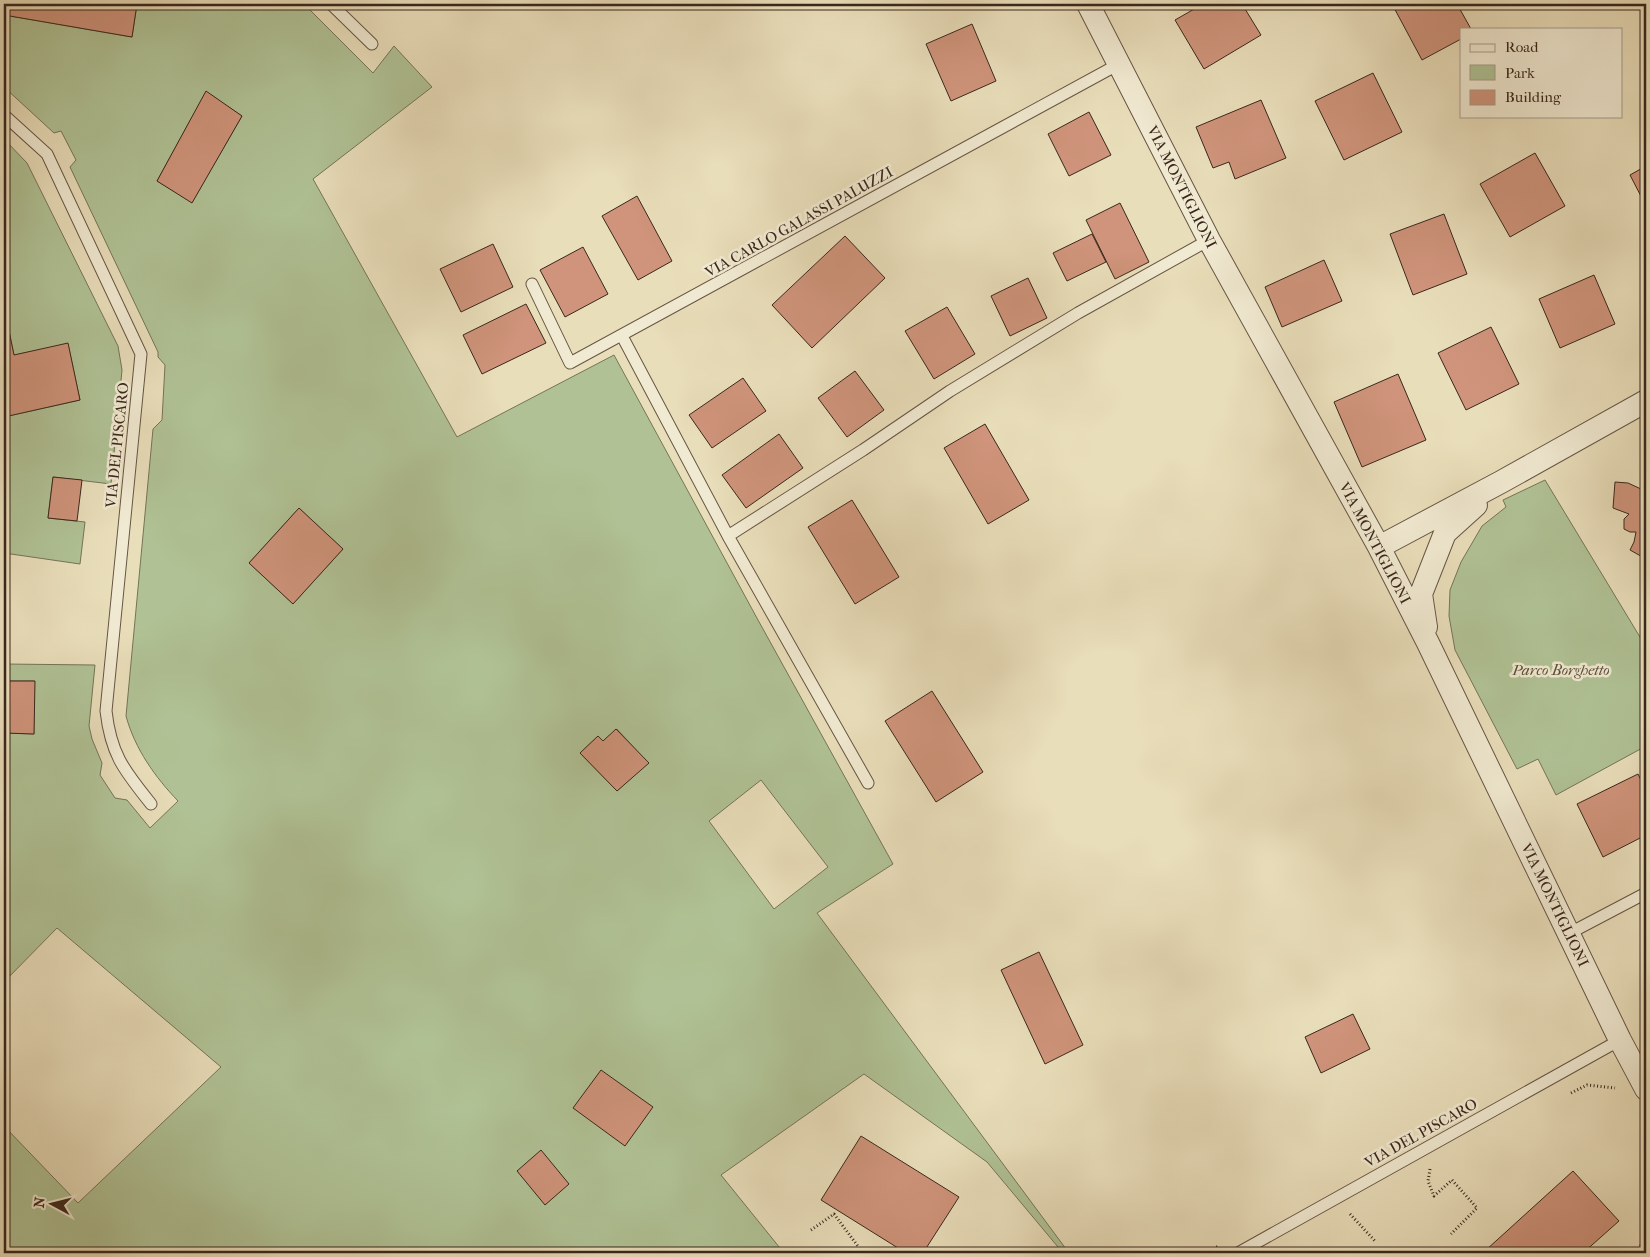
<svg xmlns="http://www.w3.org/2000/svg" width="1650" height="1257" font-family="'IM FELL French Canon',serif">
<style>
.green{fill:#b0c295;stroke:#757458;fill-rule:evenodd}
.building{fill:#cf947b;stroke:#3a271c}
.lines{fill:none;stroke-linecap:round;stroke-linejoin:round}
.lane-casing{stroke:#654;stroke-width:13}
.street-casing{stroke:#654;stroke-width:24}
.path{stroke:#3a271c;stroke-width:3;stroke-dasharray:1 2.5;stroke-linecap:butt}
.lane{stroke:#f1ead2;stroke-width:11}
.street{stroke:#f1ead2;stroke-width:22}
.labels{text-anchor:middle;stroke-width:5;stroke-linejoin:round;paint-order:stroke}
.street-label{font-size:15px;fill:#3a271c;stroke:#f1ead2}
.park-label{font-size:15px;font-style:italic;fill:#584e3a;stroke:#f1ead2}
</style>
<rect width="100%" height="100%" fill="#e9deba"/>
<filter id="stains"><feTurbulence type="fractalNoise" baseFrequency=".004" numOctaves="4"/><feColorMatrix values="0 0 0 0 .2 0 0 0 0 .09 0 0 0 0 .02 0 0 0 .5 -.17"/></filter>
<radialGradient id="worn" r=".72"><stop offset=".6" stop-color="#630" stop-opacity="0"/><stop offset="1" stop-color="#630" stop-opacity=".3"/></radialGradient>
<path class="green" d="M 137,4 L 304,4 L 373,73 L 394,46 L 432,87 L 313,179 L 457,437 L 614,355 L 758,620 L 893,864 L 817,913 L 1069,1253 L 1063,1253 L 987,1162 L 864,1074 L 721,1175 L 784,1253 L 4,1253 L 4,1126 L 78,1203 L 221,1067 L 57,928 L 4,982 L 4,733 L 34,734 L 34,681 L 4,681 L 4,664 L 95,665 L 89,726 L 92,739 L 102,763 L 100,775 L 115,798 L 127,800 L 150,828 L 178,801 C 155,777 135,749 126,716 L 153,429 L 162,420 L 165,365 L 158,357 L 158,352 L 70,167 L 76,160 L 61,131 L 54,133 L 4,87 L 4,15 L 132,37 ZM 206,92 L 242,116 L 192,202 L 157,181 ZM 299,508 L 343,549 L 293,604 L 249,563 ZM 617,729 L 648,763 L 617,791 L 580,753 L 598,736 L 603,741 ZM 761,780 L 828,867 L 774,909 L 709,821 Z
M 4,139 L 27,163 L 112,334 L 118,346 L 122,370 L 111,484 L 53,477 L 48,518 L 85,522 L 80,564 L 4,553 L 4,417 L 80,400 L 68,344 L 14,355 L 4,307 Z
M 1545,480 L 1646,647 L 1646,746 L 1556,795 L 1538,759 L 1517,769 L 1455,650 L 1449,616 L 1450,590 L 1461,562 L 1482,526 L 1506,507 L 1503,500 Z"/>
<path class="building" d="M 4,4 L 137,4 L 132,37 L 4,15 Z
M 1203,4 L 1242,4 L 1261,35 L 1204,69 L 1175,20 Z
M 1392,4 L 1457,4 L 1471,29 L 1461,29 L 1461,39 L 1422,60 Z
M 972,24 L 996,81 L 951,101 L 926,44 Z
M 1373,73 L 1402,132 L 1344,160 L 1315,101 Z
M 206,91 L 242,116 L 192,203 L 157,181 Z
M 1261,100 L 1286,158 L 1235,179 L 1229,162 L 1213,168 L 1196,127 Z
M 1089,112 L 1111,155 L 1069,176 L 1048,134 Z
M 1535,153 L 1565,206 L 1510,237 L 1480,184 Z
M 1646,166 L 1646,206 L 1630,175 Z
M 637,196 L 672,261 L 638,280 L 602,216 Z
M 1120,203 L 1149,262 L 1115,279 L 1086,220 Z
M 1444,214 L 1467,274 L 1413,295 L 1390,234 Z
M 1092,234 L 1106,262 L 1067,281 L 1053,253 Z
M 845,236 L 885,278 L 812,348 L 772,305 Z
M 493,244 L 513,287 L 461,312 L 440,269 Z
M 583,247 L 608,294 L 565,317 L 540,270 Z
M 1324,260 L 1342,301 L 1282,327 L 1265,287 Z
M 1594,275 L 1615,324 L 1560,348 L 1539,299 Z
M 1028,278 L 1047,318 L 1010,336 L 991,296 Z
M 526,304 L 546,343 L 482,374 L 463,335 Z
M 4,307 L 14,355 L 68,343 L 80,400 L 4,417 Z
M 947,307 L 975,354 L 934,379 L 905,331 Z
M 1491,327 L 1519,384 L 1466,410 L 1438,353 Z
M 855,371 L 884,410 L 847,437 L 818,398 Z
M 1398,374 L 1426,440 L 1362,467 L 1334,402 Z
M 743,378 L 766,411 L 712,448 L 689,415 Z
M 985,424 L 1029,500 L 988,524 L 944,448 Z
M 779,434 L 803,468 L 746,508 L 722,475 Z
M 53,477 L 82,480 L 77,521 L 48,518 Z
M 1615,482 L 1628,483 L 1641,489 L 1646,494 L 1646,559 L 1630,550 L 1634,542 L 1636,532 L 1630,532 L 1624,529 L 1624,519 L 1629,514 L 1613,508 Z
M 852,500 L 899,577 L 855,604 L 808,527 Z
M 299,508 L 343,549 L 293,604 L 249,563 Z
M 4,681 L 35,681 L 34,734 L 4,733 Z
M 932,691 L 983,772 L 936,802 L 885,721 Z
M 616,729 L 649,763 L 617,791 L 580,753 L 598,736 L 603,741 Z
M 1638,774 L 1646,790 L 1646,835 L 1603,857 L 1577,804 Z
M 1039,952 L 1083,1045 L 1045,1064 L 1001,970 Z
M 1353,1014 L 1370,1049 L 1321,1073 L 1305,1037 Z
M 601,1070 L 653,1107 L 625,1146 L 573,1108 Z
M 861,1136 L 959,1197 L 923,1253 L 906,1253 L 821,1200 Z
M 541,1150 L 569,1184 L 545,1205 L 517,1171 Z
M 1573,1171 L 1619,1221 L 1583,1253 L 1488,1253 L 1486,1250 Z"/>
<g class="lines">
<g class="lane-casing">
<path id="lane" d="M 331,4 L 372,44
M 4,115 L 47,154 L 141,354 L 106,711 C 111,755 124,770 151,804
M 532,284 L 570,363 L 1119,64
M 622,336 L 728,536 L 868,783
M 728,536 L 863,450 L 950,391 L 1078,313 L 1209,240
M 1568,934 L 1646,893
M 1238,1253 L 1620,1040"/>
</g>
<g class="street-casing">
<path id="street" d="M 1088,4 L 1209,240 L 1379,547 L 1428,643 L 1620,1040 L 1646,1089
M 1379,547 L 1501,482 L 1646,401
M 1426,627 L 1421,594 L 1445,533 L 1476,505"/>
</g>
<path class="path" d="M 1571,1093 L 1587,1085 L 1615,1088
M 1430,1169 L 1428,1181 L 1434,1196 L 1452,1180 L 1477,1208 L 1451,1234
M 1350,1214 L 1375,1241
M 811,1230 L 834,1214 L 863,1253
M 1208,1253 L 1218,1246
M 1632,1253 L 1646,1241"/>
<use href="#lane" class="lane"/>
<use href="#street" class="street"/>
</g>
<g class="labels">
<g class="street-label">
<text transform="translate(1182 187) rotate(63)" y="5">VIA MONTIGLIONI</text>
<text transform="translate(799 222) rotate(-29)" y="5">VIA CARLO GALASSI PALUZZI</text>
<text transform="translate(117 445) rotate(-84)" y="5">VIA DEL PISCARO</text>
<text transform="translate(1375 543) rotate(62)" y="5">VIA MONTIGLIONI</text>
<text transform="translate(1555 905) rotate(64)" y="5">VIA MONTIGLIONI</text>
<text transform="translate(1421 1133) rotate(-29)" y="5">VIA DEL PISCARO</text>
</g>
<g class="park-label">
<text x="1561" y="675">Parco Borghetto</text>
</g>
</g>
<rect width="1650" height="1257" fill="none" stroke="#e9deba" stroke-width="20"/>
<rect x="5" y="5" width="1640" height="1247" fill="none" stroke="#3a271c" stroke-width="2.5"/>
<rect x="10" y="10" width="1630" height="1237" fill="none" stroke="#3a271c"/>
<rect x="1460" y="28" width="162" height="90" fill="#f1ead2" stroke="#a89c89"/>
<rect x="1470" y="44" width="25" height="8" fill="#f1ead2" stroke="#a89c89"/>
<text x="1505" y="52" font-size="15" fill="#3a271c">Road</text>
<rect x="1470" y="65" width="25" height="15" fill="#b0c295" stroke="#a89c89"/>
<text x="1505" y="78" font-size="15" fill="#3a271c">Park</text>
<rect x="1470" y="90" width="25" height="15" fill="#cf947b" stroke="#a89c89"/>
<text x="1505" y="102" font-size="15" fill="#3a271c">Building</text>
<g transform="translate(52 1204) rotate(277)" stroke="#f1ead2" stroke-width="4" paint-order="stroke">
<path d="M0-4L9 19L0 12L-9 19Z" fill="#3a271c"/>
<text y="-8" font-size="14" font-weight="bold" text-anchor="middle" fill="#3a271c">N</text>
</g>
<rect width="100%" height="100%" filter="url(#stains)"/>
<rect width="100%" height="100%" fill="url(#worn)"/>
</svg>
